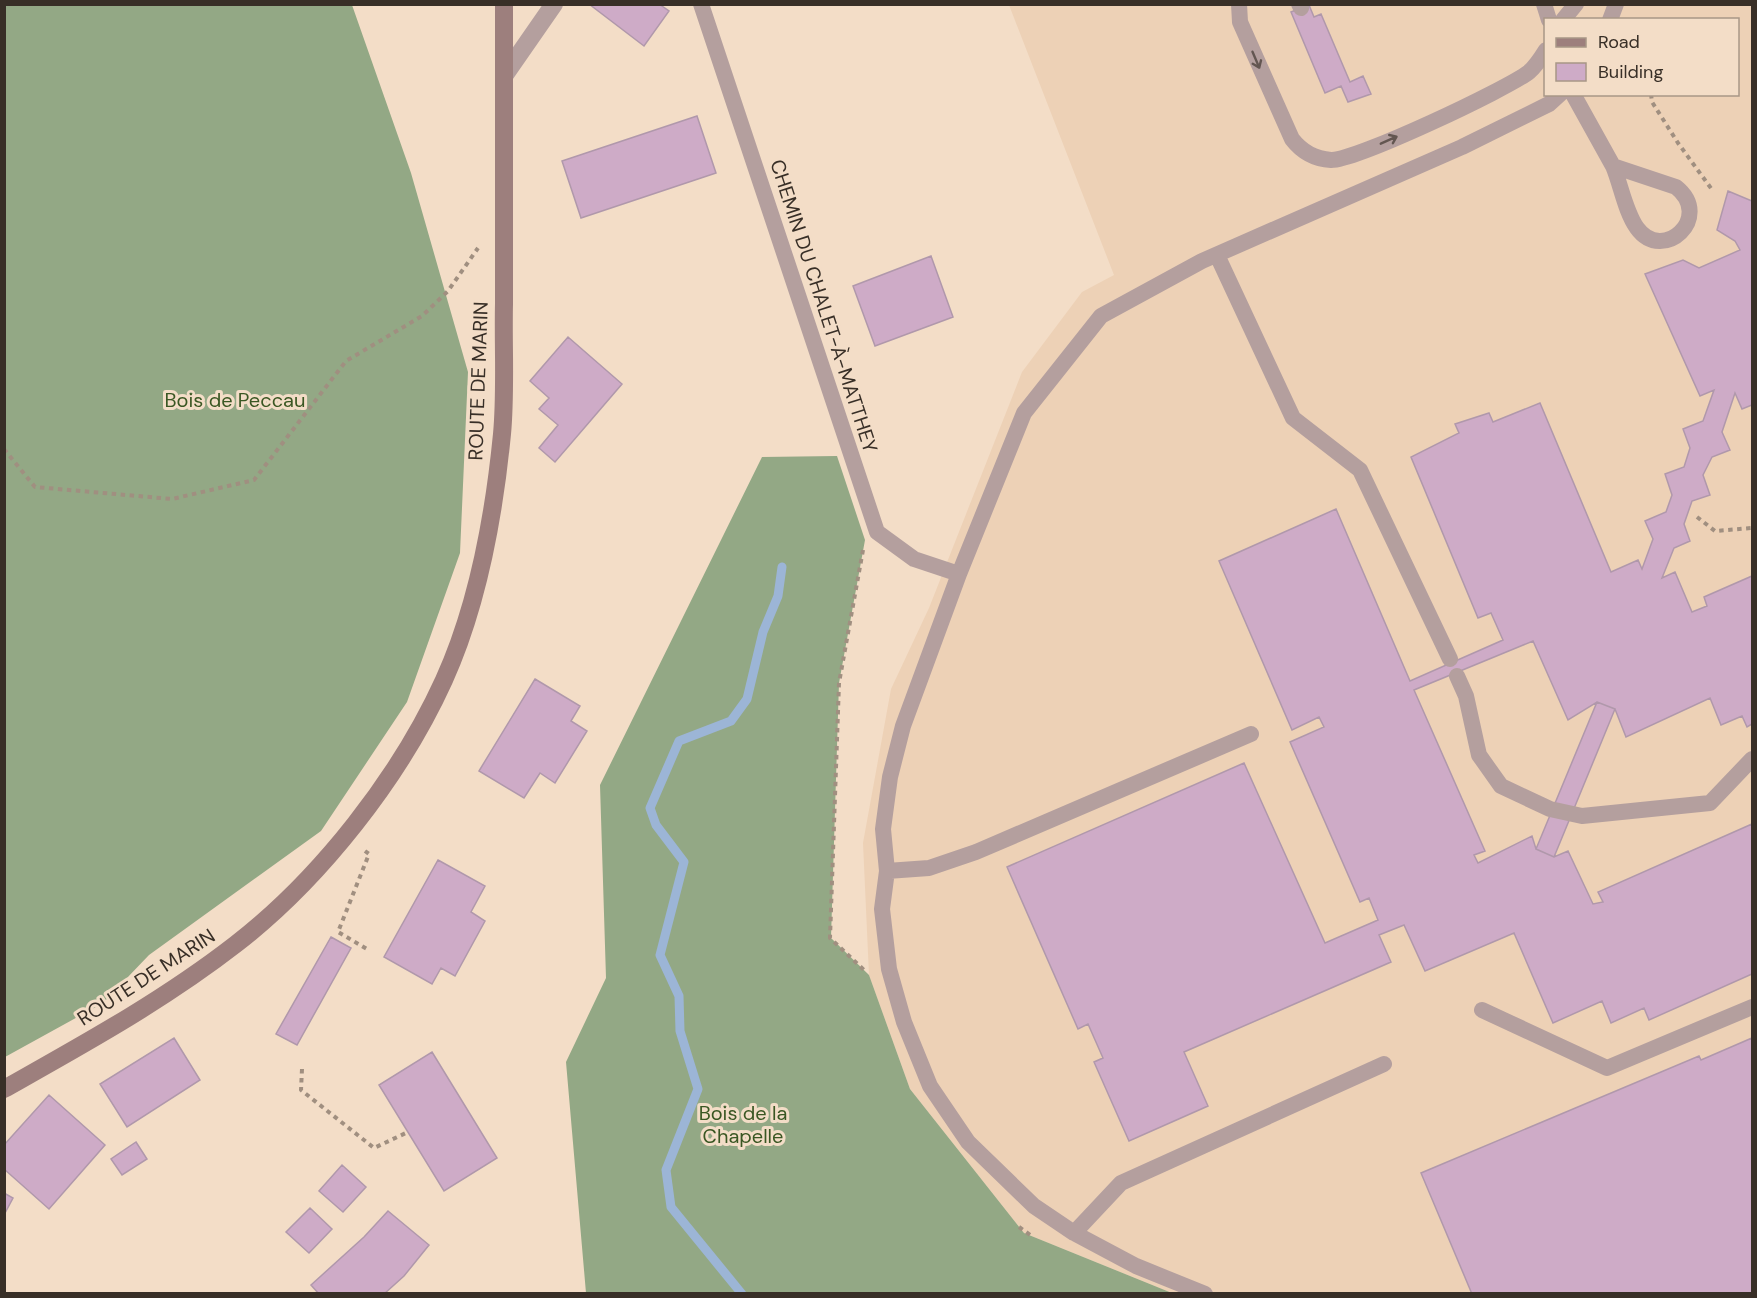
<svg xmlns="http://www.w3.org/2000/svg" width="1757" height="1298" font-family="'DM Sans',sans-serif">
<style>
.built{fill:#edd1b6;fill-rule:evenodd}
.forest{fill:#93a885}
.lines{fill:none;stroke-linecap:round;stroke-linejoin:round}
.stream{stroke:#9cb5d6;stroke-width:9}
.building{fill:#ceabc7;stroke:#b098ab;stroke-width:1.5}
.path{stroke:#a08f80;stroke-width:4;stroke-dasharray:4.5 4.5;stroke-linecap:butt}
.lane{stroke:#b49f9e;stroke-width:16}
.street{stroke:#b49f9e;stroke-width:18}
.secondary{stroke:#9d7f7d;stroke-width:18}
.oneway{stroke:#635651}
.labels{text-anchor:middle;stroke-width:6;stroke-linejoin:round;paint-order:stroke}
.street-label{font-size:20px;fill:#382f27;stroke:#f3ddc7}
.park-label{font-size:20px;fill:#3a5723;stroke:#f3ddc7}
</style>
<rect width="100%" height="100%" fill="#f3ddc7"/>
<path class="built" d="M 1009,5 L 1752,5 L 1752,1293 L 1172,1293 L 1024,1233 L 910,1089 L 869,975 L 863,843 L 891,689 L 929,608 L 1022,372 L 1082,292 L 1114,275 ZM 1546,20 L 1738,20 L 1738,94 L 1546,94 Z"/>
<path class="forest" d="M 5,4 L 352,5 L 411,173 L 468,372 L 460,553 L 407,702 L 321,831 L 149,955 L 103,1003 L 5,1057 Z
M 837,456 L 865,540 L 839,683 L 831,938 L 869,975 L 910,1089 L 1024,1233 L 1172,1293 L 586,1293 L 566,1062 L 606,978 L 600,785 L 762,457 Z"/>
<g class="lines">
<path class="stream" d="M 742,1294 L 671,1207 L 666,1170 L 698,1089 L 680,1031 L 679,996 L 660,955 L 684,862 L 656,825 L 650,808 L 679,741 L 731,721 L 747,699 L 763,632 L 778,596 L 782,567"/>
</g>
<path class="building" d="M 589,4 L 659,4 L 669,11 L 644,46 Z
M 1309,5 L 1314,17 L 1321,14 L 1350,82 L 1363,76 L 1371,94 L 1348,102 L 1341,86 L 1325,93 L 1291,12 Z
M 697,116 L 716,173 L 581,218 L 562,161 Z
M 1728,191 L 1752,201 L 1752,405 L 1742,409 L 1735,393 L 1722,432 L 1730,450 L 1712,457 L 1703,475 L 1710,495 L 1692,501 L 1684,524 L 1690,541 L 1674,548 L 1662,578 L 1675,572 L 1692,612 L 1707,606 L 1704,597 L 1752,576 L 1752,724 L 1747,727 L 1742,716 L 1721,725 L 1710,698 L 1626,737 L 1615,709 L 1597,702 L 1568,720 L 1533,641 L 1414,690 L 1485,851 L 1474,855 L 1478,863 L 1532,836 L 1536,849 L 1554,857 L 1568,851 L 1593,904 L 1603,902 L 1598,892 L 1752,824 L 1752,974 L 1649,1020 L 1644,1008 L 1611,1023 L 1602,1001 L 1553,1023 L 1514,933 L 1425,971 L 1404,925 L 1379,935 L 1391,962 L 1184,1052 L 1208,1106 L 1129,1141 L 1094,1062 L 1103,1058 L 1088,1024 L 1078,1029 L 1007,867 L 1244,763 L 1325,943 L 1378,920 L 1369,898 L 1360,902 L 1290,742 L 1324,727 L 1319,717 L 1292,730 L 1219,561 L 1336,509 L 1410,681 L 1503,640 L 1491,613 L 1478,618 L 1411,457 L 1459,433 L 1455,424 L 1489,413 L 1493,422 L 1540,403 L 1611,572 L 1638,560 L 1642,569 L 1653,539 L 1645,521 L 1666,512 L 1672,495 L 1665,474 L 1684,467 L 1690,448 L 1683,429 L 1703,421 L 1714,390 L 1700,396 L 1645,274 L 1683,260 L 1699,268 L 1740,250 L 1735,241 L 1717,230 Z
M 931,256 L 953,317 L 875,346 L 853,286 Z
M 568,337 L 622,384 L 555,462 L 539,448 L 558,425 L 539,409 L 549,398 L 530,381 Z
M 535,679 L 580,706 L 571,721 L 587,731 L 555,783 L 540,773 L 524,798 L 479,771 Z
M 1597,702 L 1615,709 L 1554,857 L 1536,849 Z
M 438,860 L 485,886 L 471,912 L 485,921 L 455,976 L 441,968 L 432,984 L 384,957 Z
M 331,937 L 351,948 L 297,1045 L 276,1034 Z
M 174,1038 L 200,1080 L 127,1127 L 100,1084 Z
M 1752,1038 L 1752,1294 L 1472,1294 L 1421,1173 L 1699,1056 L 1701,1060 Z
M 432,1052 L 497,1158 L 444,1191 L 379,1085 Z
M 49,1095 L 105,1145 L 49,1209 L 4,1169 L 4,1145 Z
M 136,1142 L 147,1159 L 122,1175 L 111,1159 Z
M 342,1165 L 366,1187 L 343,1212 L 319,1191 Z
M 4,1193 L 13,1198 L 4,1215 Z
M 310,1208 L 332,1229 L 309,1253 L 286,1232 Z
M 388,1211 L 429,1245 L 404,1276 L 384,1294 L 319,1294 L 311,1285 L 364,1237 Z"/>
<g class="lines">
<path class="path" d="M 1651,94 L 1652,102 L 1678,143 L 1713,191
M 4,449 L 35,487 L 172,499 L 254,480 L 346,361 L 422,316 L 448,291 L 478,248
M 1697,517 L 1715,531 L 1752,528
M 863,550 L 839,683 L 830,938 L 864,970
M 365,851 L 369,854 L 338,932 L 367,949
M 302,1069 L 301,1090 L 374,1148 L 408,1132
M 1019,1227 L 1033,1237"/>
<path class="lane" d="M 701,4 L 877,532 L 914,559 L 959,574
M 1239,4 L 1240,22 L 1292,139 C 1302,152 1315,159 1331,160 C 1355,161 1507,89 1529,72 C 1536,66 1541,58 1546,50
M 1299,4 L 1301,8
M 1544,4 L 1549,20
M 1563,20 L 1576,4
M 1610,20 L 1616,4
M 1573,94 L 1613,166
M 1613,166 L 1676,187 C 1714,217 1663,264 1637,228 C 1625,211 1621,185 1613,166 Z
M 1217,255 L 1293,418 L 1360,470 L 1450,659
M 1457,676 L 1466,696 L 1479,755 L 1501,786 L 1550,809 L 1582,816 L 1710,803 L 1752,759
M 887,871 L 929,868 L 976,852 L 1251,734
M 1482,1010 L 1607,1068 L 1752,1007
M 1074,1233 L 1121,1183 L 1384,1064
M 1205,1294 L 1136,1266 L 1074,1233 L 1034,1206 L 968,1142 L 930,1086 L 904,1022 L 889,969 L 882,909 L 887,871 L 883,829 L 890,777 L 903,726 L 959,574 L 1024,413 L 1101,316 L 1202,261 L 1462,147 L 1549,104 L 1560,94"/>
<path class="street" d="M 504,76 L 554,4"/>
<path class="secondary" d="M 4,1089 C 84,1044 164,1000 236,944 C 320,879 400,777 444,680 C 478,605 494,516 502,434 C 506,392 503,347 504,304 C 504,204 504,104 504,4"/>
</g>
<defs><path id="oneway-shaft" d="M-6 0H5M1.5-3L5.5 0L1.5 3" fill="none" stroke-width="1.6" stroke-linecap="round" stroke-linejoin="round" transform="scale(1.5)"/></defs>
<g class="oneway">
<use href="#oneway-shaft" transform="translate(1256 60) rotate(67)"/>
<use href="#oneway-shaft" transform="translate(1389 140) rotate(-24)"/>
</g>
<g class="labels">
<g class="street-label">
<text transform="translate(824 306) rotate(72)" y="7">CHEMIN DU CHALET-À-MATTHEY</text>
<text transform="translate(478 381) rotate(-88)" y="7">ROUTE DE MARIN</text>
<text transform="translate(146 977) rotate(-33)" y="7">ROUTE DE MARIN</text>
</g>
<g class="park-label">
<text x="235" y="407">Bois de Peccau</text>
<text x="743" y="1120">Bois de la<tspan x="743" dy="23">Chapelle</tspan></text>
</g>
</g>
<rect width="1757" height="1298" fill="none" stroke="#382f27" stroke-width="12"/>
<rect x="1544" y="18" width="195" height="78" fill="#f3ddc7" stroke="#a89787" stroke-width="1.5"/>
<rect x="1556" y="38" width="30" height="9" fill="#9d7f7d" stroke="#a89787" stroke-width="1.5"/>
<text x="1598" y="48" font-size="18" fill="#382f27">Road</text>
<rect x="1556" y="63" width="30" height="18" fill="#ceabc7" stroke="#a89787" stroke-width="1.5"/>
<text x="1598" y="78" font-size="18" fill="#382f27">Building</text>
</svg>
